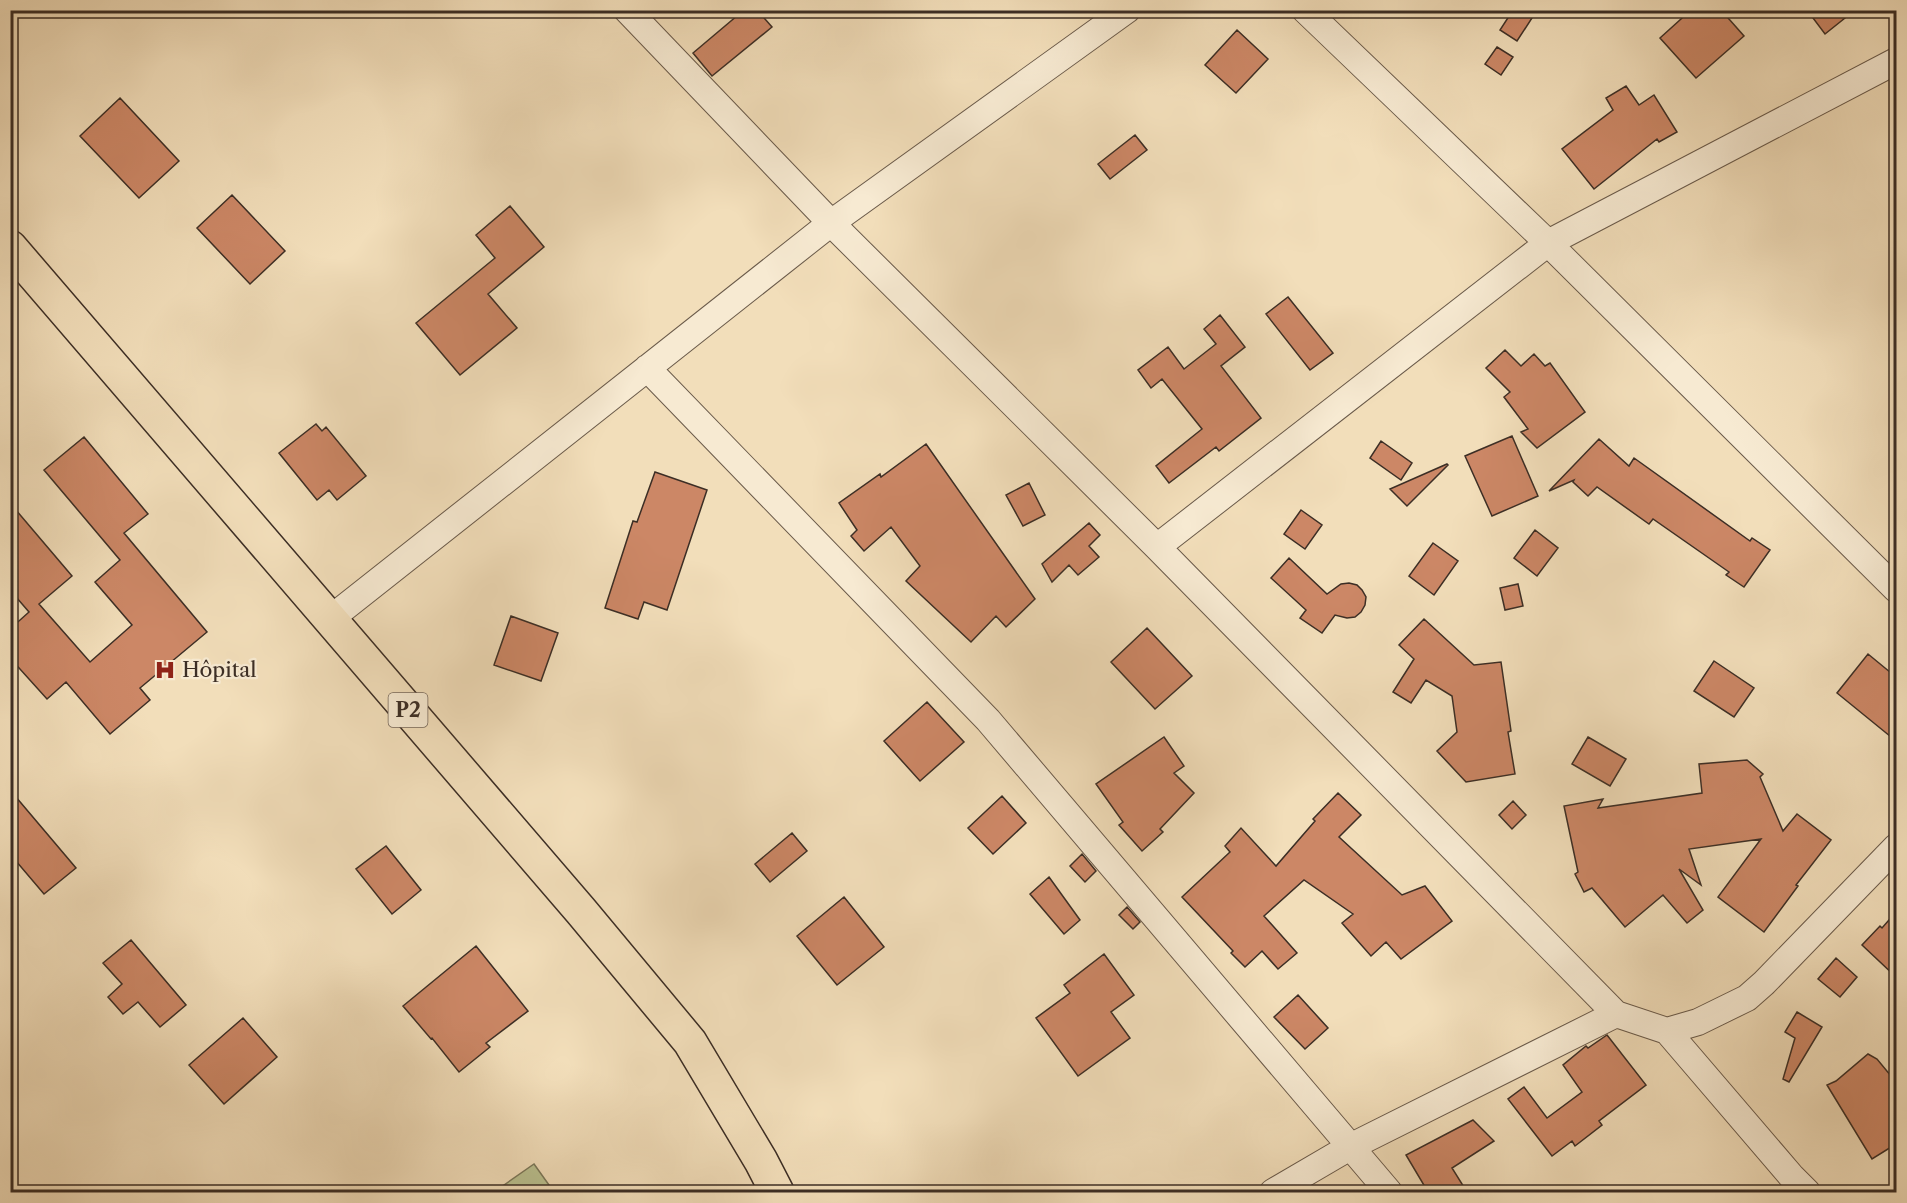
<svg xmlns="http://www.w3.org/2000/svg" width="1907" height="1203" font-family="'Libre Caslon Text',serif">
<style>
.green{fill:#bac190;stroke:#7b785a;stroke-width:1.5}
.building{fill:#cc8766;stroke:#3c2e25;stroke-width:1.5}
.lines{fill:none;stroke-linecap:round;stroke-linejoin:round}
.minor-casing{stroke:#6a5a4a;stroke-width:28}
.primary-casing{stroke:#3c2e25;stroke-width:36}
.minor{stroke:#f7ead2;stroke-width:26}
.primary{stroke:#f2deba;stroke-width:33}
.labels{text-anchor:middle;stroke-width:4.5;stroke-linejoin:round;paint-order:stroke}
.shield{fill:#f7ead2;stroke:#746659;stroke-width:1.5}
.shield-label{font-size:20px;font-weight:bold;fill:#3c2e25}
.poi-label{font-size:21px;fill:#3c2e25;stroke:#f7ead2;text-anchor:start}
</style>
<rect width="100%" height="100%" fill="#f2deba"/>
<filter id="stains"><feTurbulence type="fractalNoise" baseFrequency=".00333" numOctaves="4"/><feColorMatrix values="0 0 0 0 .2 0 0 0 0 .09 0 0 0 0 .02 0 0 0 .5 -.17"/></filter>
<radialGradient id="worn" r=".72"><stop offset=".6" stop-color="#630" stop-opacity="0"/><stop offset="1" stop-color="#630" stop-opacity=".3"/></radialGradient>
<path class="green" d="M 534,1164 L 554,1192 L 494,1192 Z"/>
<path class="building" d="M 744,10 L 757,10 L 772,27 L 712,76 L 693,53 Z
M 1513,10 L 1519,10 L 1532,18 L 1517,41 L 1500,30 Z
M 1691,10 L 1721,10 L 1744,36 L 1696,78 L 1660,38 Z
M 1807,10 L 1855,10 L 1825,34 Z
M 1237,30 L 1268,59 L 1236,93 L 1205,65 Z
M 1497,47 L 1513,57 L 1501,75 L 1485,64 Z
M 1626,86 L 1639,105 L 1654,95 L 1677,132 L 1659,142 L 1657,139 L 1594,189 L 1562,149 L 1613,110 L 1606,98 Z
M 120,98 L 179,161 L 139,198 L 80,136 Z
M 1135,135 L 1147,150 L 1110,179 L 1098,164 Z
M 232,195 L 285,251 L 250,284 L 197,228 Z
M 510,206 L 544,247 L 488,294 L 517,328 L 460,375 L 416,323 L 495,258 L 476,235 Z
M 1288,297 L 1333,353 L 1310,370 L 1266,314 Z
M 1220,315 L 1245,347 L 1221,366 L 1261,418 L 1219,451 L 1216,447 L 1169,483 L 1156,466 L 1202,429 L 1162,379 L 1151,388 L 1138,370 L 1168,347 L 1184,369 L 1216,344 L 1204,329 Z
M 1505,350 L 1521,366 L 1534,354 L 1545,366 L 1550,363 L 1585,412 L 1537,448 L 1521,432 L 1528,429 L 1504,397 L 1510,392 L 1486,368 Z
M 316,424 L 322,431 L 326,427 L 366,476 L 337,500 L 329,490 L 317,500 L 279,453 Z
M 1512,436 L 1538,496 L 1492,516 L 1465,456 Z
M 84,437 L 148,514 L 124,533 L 207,632 L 140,688 L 150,700 L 110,734 L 66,682 L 47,699 L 10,658 L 10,629 L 29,612 L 10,590 L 10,503 L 72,576 L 39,604 L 90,662 L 132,625 L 95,582 L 120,560 L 44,470 Z
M 1599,439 L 1629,466 L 1634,458 L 1750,541 L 1752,538 L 1770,550 L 1744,587 L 1726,575 L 1729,572 L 1653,519 L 1649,524 L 1597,487 L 1588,496 L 1573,482 L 1574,480 L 1549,491 Z
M 1381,441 L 1412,463 L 1401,480 L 1370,458 Z
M 926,444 L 1035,599 L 1006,627 L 996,616 L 971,642 L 906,581 L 920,566 L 891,527 L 864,551 L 851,536 L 857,530 L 839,503 L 880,474 L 881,477 Z
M 1447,464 L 1448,465 L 1407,506 L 1390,489 Z
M 655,472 L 707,490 L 667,610 L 644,602 L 638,619 L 605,608 L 633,521 L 637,522 Z
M 1029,483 L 1045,515 L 1023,526 L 1006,495 Z
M 1301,510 L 1322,525 L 1305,549 L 1284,534 Z
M 1089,523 L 1100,535 L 1089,546 L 1099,557 L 1078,575 L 1069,565 L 1052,582 L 1042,564 Z
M 1535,530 L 1558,548 L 1537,576 L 1514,558 Z
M 1433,543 L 1458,561 L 1434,595 L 1409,576 Z
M 1289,558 L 1327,594 L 1341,584 L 1349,583 L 1357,585 L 1362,590 L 1366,597 L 1365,605 L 1361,612 L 1355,617 L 1347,618 L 1335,615 L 1322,633 L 1300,618 L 1306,610 L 1271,578 Z
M 1518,584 L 1523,606 L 1505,610 L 1500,588 Z
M 511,616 L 558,633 L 541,681 L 494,665 Z
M 1424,619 L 1474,665 L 1501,662 L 1511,731 L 1508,732 L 1515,774 L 1466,782 L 1437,751 L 1457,732 L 1452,696 L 1426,680 L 1411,703 L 1393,692 L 1414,659 L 1399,645 Z
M 1147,628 L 1192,676 L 1155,709 L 1111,662 Z
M 1868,654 L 1896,677 L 1896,741 L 1837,693 Z
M 1714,661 L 1754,688 L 1734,717 L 1694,691 Z
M 927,702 L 964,742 L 920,781 L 884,741 Z
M 1164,737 L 1184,766 L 1174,773 L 1194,793 L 1160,829 L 1163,832 L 1142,851 L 1119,825 L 1123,822 L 1096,784 Z
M 1588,737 L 1626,759 L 1610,786 L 1572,764 Z
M 1747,760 L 1763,774 L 1760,777 L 1783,831 L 1797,814 L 1831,840 L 1796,885 L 1798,886 L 1764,932 L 1718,897 L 1761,839 L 1689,849 L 1701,885 L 1679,869 L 1703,910 L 1687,923 L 1663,895 L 1625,927 L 1592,888 L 1584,892 L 1575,874 L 1578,872 L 1564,806 L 1603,799 L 1598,808 L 1702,793 L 1699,764 Z
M 10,790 L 76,868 L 44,894 L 10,854 Z
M 1338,793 L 1361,815 L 1339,837 L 1402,895 L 1425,886 L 1452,921 L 1401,959 L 1386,942 L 1371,956 L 1342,923 L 1353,914 L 1304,880 L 1264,916 L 1297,953 L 1278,969 L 1262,951 L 1245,967 L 1231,953 L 1233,951 L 1182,897 L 1230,852 L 1225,846 L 1241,828 L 1276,866 L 1315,821 L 1313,819 Z
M 1002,796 L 1026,823 L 993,854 L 968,828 Z
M 1513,801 L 1526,815 L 1512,829 L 1499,815 Z
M 792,833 L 807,851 L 770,882 L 755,864 Z
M 386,846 L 421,890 L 392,914 L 356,869 Z
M 1082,854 L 1096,871 L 1085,882 L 1070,866 Z
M 1049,877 L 1080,920 L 1064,934 L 1030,894 Z
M 844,897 L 884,947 L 837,985 L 797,936 Z
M 1127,907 L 1140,922 L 1133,929 L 1119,915 Z
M 1896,912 L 1896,977 L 1862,945 L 1880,926 L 1882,928 Z
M 131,940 L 186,1005 L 160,1027 L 138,1002 L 123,1014 L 108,997 L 122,984 L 103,963 Z
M 476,946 L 528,1011 L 486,1043 L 490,1047 L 459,1072 L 432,1038 L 431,1039 L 403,1006 Z
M 1104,954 L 1134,995 L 1111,1012 L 1130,1038 L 1078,1076 L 1036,1018 L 1070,993 L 1064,985 Z
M 1836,958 L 1857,977 L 1840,997 L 1818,979 Z
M 1298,995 L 1328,1028 L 1305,1049 L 1274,1017 Z
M 1797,1012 L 1822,1027 L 1789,1082 L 1783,1079 L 1795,1038 L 1785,1032 Z
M 243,1018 L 277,1057 L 224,1104 L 189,1065 Z
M 1607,1035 L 1646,1085 L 1599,1121 L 1602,1125 L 1575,1146 L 1572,1141 L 1552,1156 L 1508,1099 L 1524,1087 L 1547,1118 L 1582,1092 L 1563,1065 L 1586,1046 L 1588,1048 Z
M 1868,1054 L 1877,1059 L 1896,1082 L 1896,1144 L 1872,1159 L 1827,1085 L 1836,1081 Z
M 1473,1120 L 1494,1141 L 1452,1168 L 1467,1192 L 1428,1192 L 1406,1155 Z"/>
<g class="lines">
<g class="minor-casing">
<path id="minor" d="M 627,10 L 831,223 L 1157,547 L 1616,1014 L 1667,1031 L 1792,1177 L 1807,1192
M 1305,10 L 1548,243 L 1896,589
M 647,368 L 988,720 L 1389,1192
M 1157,547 L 1548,243 L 1896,61
M 330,619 L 831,223 L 1127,10
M 1667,1031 L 1698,1022 L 1747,998 L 1764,983 L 1896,847
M 1273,1192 L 1350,1147 L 1616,1014"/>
</g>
<g class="primary-casing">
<path id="primary" d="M 10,247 L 581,911 L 690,1042 L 761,1161 L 777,1192"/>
</g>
<use href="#minor" class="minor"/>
<use href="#primary" class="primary"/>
</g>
<defs>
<g id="hospital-bare" transform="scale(1.62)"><path d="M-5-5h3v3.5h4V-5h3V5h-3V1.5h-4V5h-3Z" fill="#8f2418" stroke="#f7ead2" stroke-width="2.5" paint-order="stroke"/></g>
</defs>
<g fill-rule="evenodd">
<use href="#hospital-bare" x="165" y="670"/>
</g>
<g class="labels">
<rect class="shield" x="388.5" y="693" width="39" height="34" rx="4.5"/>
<g class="shield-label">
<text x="408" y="717">P2</text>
</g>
<g class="poi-label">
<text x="182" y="677">Hôpital</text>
</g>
</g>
<rect width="1907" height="1203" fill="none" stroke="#f2deba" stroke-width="36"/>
<rect x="12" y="12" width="1883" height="1179" fill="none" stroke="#3c2e25" stroke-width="3"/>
<rect x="18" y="18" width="1871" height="1167" fill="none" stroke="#3c2e25" stroke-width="1.5"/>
<rect width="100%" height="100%" filter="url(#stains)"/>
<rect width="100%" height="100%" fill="url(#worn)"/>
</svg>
